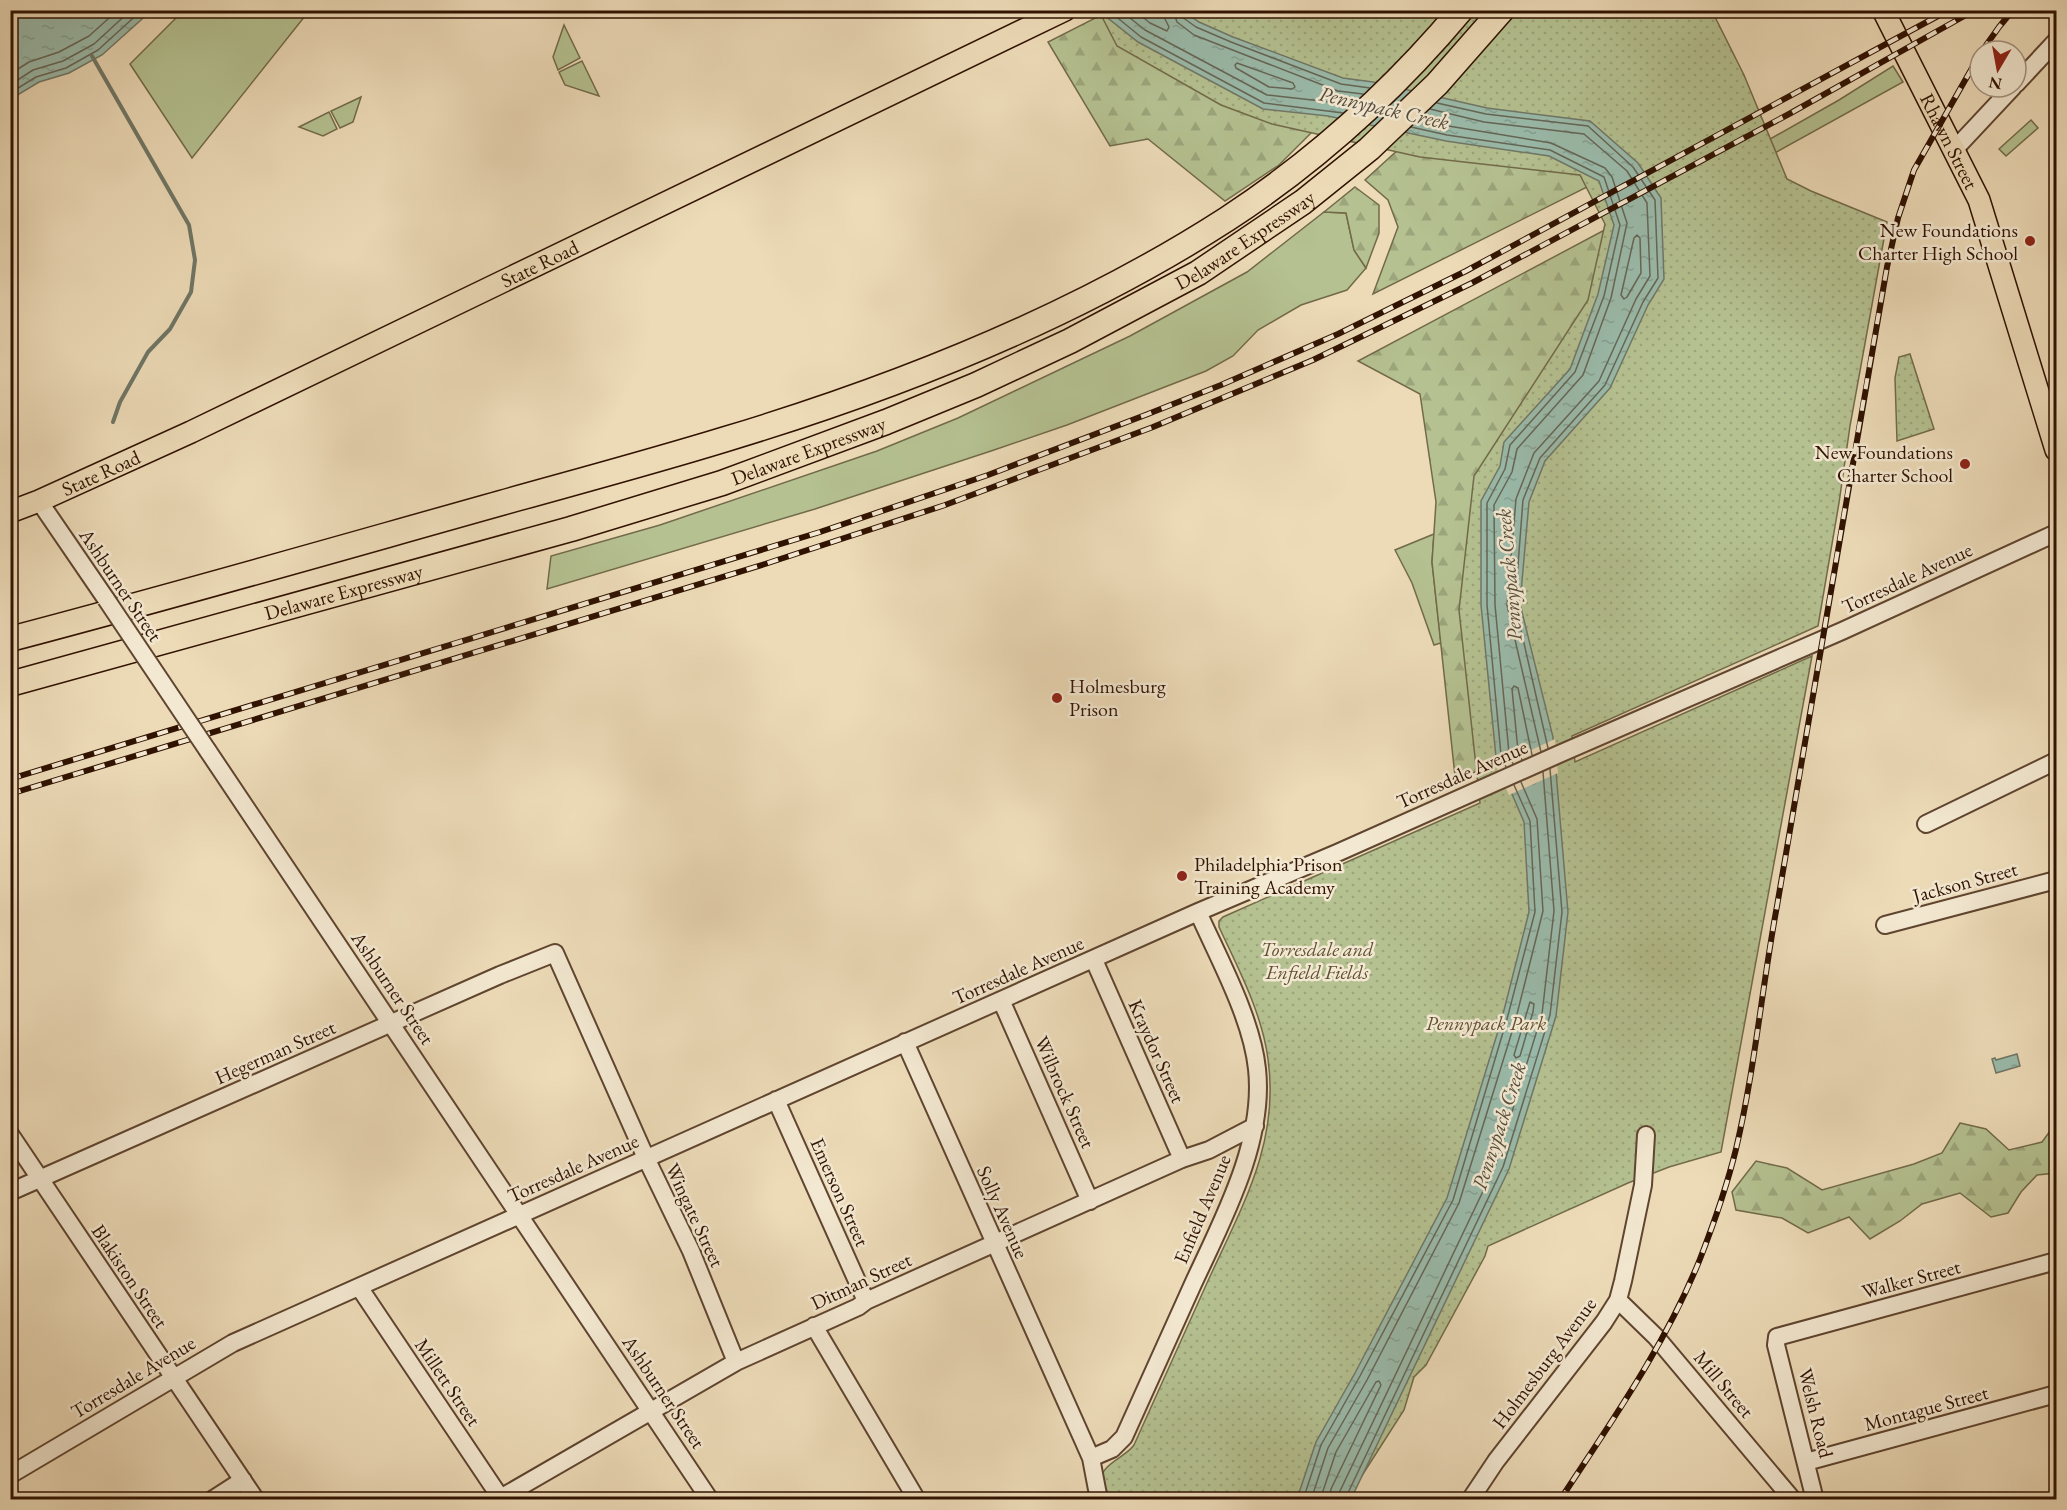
<svg xmlns="http://www.w3.org/2000/svg" width="2067" height="1510" font-family="'EB Garamond',serif">
<style>
.green{fill:#b5c191;stroke:#726a49;stroke-width:1.5}
.forest{fill:url(#forest-firs);stroke:#726a49;stroke-width:1.5}
.park{fill:url(#park-dots);stroke:#726a49;stroke-width:1.5}
.water{fill:url(#water-ripples);stroke:#707767;stroke-width:1.5}
.pier{fill:#eddbb8}
.lines{fill:none;stroke-linecap:round;stroke-linejoin:round}
.shore{stroke:#656656;stroke-width:1.5}
.stream{stroke:#707767;stroke-width:4}
.minor-casing{stroke:#5f442f;stroke-width:20}
.major-casing{stroke:#301201;stroke-width:24}
.highway-casing{stroke:#301201;stroke-width:27}
.minor{stroke:#f3e8d1;stroke-width:16}
.major{stroke:#eddbb8;stroke-width:21}
.highway{stroke:#eddbb8;stroke-width:24}
.rail-casing{stroke:#301201;stroke-width:6}
.rail{stroke:#f3e8d1;stroke-width:4;stroke-dasharray:11;stroke-linecap:butt}
.minor-bridge-casing{stroke:#5f442f;stroke-width:20;stroke-linecap:butt}
.minor-bridge{stroke:#f3e8d1;stroke-width:16}
.poi-dot{fill:#8f2418;stroke:#f3e8d1;stroke-width:2}
.labels{text-anchor:middle;stroke-width:5;stroke-linejoin:round;paint-order:stroke}
.street-label{font-size:20px;fill:#301201;stroke:#f3e8d1}
.poi-label{font-size:20px;fill:#301201;stroke:#f3e8d1;text-anchor:end}
.park-label{font-size:20px;font-style:italic;fill:#5f4f33;stroke:#f3e8d1}
.water-label{font-size:21px;font-style:italic;fill:#554d3c;stroke:#f3e8d1}
</style>
<defs>
<pattern id="forest-firs" width="22" height="20" patternUnits="userSpaceOnUse" patternTransform="scale(1.5)"><rect width="22" height="20" fill="#b5c191"/><path d="M5 1l3.5 6h-7zM16 11l3.5 6h-7z" fill="#9ca57b"/></pattern>
<pattern id="park-dots" width="8" height="8" patternUnits="userSpaceOnUse" patternTransform="scale(1.5)"><rect width="8" height="8" fill="#b5c191"/><path d="M2 2h.1M6 6h.1" fill="none" stroke="#9ca57b" stroke-width="1.8" stroke-linecap="round"/></pattern>
<pattern id="water-ripples" width="26" height="14" patternUnits="userSpaceOnUse" patternTransform="scale(1.5)"><rect width="26" height="14" fill="#9abbab"/><path d="M2 4q2-2 4 0t4 0M15 11q2-2 4 0t4 0" fill="none" stroke="#85a091"/></pattern>
</defs>
<rect width="100%" height="100%" fill="#eddbb8"/>
<filter id="stains"><feTurbulence type="fractalNoise" baseFrequency=".00333" numOctaves="4"/><feColorMatrix values="0 0 0 0 .2 0 0 0 0 .09 0 0 0 0 .02 0 0 0 .5 -.17"/></filter>
<radialGradient id="worn" r=".72"><stop offset=".6" stop-color="#630" stop-opacity="0"/><stop offset="1" stop-color="#630" stop-opacity=".3"/></radialGradient>
<path class="green" d="M 183,11 L 309,11 L 192,158 L 130,64 Z
M 564,25 L 580,58 L 558,70 L 553,57 Z
M 582,61 L 599,96 L 565,85 L 559,72 Z
M 1893,66 L 1903,82 L 1771,155 L 1788,190 L 1886,231 L 1875,270 L 1792,239 L 1768,196 L 1749,151 L 1839,100 Z
M 361,97 L 353,122 L 340,128 L 331,111 Z
M 329,112 L 337,129 L 323,136 L 299,127 Z
M 2031,120 L 2038,128 L 2006,156 L 1999,149 Z
M 1324,212 L 1346,213 L 1354,250 L 1366,268 L 1347,290 L 1301,305 L 1258,330 L 1233,356 L 1206,371 L 1067,425 L 994,450 L 815,509 L 547,589 L 551,556 L 660,525 L 877,451 L 958,418 L 1130,336 L 1247,272 Z
M 1434,534 L 1432,562 L 1441,643 L 1434,645 L 1412,583 L 1395,550 Z"/>
<path class="forest" d="M 1103,14 L 1328,116 L 1279,165 L 1225,201 L 1148,139 L 1110,146 L 1048,42 Z
M 1412,137 L 1549,156 L 1599,181 L 1373,294 L 1398,227 L 1388,200 L 1365,180 Z
M 1355,187 L 1379,205 L 1379,233 L 1366,268 L 1354,250 L 1346,213 L 1324,212 Z
M 1614,225 L 1494,764 L 1473,773 L 1455,776 L 1432,562 L 1436,502 L 1420,394 L 1358,361 Z
M 1960,1123 L 1986,1129 L 2009,1150 L 2042,1142 L 2056,1123 L 2056,1173 L 2037,1175 L 2021,1192 L 2008,1213 L 1991,1217 L 1960,1193 L 1922,1204 L 1900,1221 L 1870,1239 L 1849,1217 L 1808,1233 L 1782,1218 L 1736,1210 L 1732,1192 L 1756,1161 L 1787,1168 L 1822,1190 L 1914,1164 L 1942,1153 Z"/>
<path class="park" d="M 1099,11 L 1712,11 L 1744,75 L 1787,179 L 1811,191 L 1887,222 L 1850,426 L 1839,503 L 1818,626 L 1572,736 L 1575,762 L 1812,656 L 1721,1152 L 1669,1167 L 1628,1183 L 1488,1246 L 1485,1256 L 1426,1365 L 1414,1377 L 1404,1410 L 1347,1499 L 1105,1499 C 1104,1493 1101,1486 1101,1480 C 1101,1464 1126,1457 1134,1445 C 1158,1391 1183,1337 1207,1283 C 1241,1208 1280,1144 1268,1059 C 1262,1013 1238,968 1219,927 L 1219,921 L 1223,917 L 1480,803 L 1459,610 L 1474,476 L 1588,300 L 1605,224 L 1580,175 L 1420,157 L 1272,124 L 1221,105 L 1117,46 Z
M 1910,354 L 1934,429 L 1897,441 L 1895,378 L 1899,357 Z"/>
<path class="water" d="M 29,11 L 29,10 L 151,11 L 102,55 L 69,73 L 39,82 L 11,99 L 11,20 Z
M 1099,11 L 1183,11 L 1199,22 L 1233,37 L 1343,78 L 1373,82 L 1487,108 L 1590,121 L 1638,163 L 1661,198 L 1664,279 L 1648,305 L 1610,388 L 1545,461 L 1529,502 L 1520,604 L 1553,737 L 1568,912 L 1556,1016 L 1509,1169 L 1351,1499 L 1297,1499 L 1316,1442 L 1355,1373 L 1447,1198 L 1502,1018 L 1529,912 L 1524,822 L 1496,757 L 1481,605 L 1481,501 L 1500,466 L 1504,442 L 1570,369 L 1598,294 L 1614,225 L 1599,181 L 1549,156 L 1446,141 L 1328,116 L 1263,109 L 1138,42 Z
M 2017,1054 L 2020,1066 L 1996,1073 L 1992,1059 L 1995,1058 L 1996,1060 Z"/>
<path class="pier" d="M 1555,739 L 1558,773 L 1509,795 L 1496,766 Z"/>
<g class="lines">
<path class="shore" d="M 1108,10 L 1141,37 L 1264,103 L 1343,113
M 1120,10 L 1145,30 L 1267,95 L 1330,102 L 1350,106
M 1134,10 L 1150,23 L 1167,31 L 1169,27 L 1165,19 L 1164,10
M 1173,10 L 1177,22 L 1194,35 L 1338,91 L 1363,94
M 1181,10 L 1182,17 L 1196,27 L 1231,42 L 1341,84 L 1370,88
M 1237,63 L 1293,83 L 1295,87 L 1292,89 L 1269,87 L 1236,68 L 1235,65 Z
M 10,74 L 29,62 L 59,52 L 89,36 L 118,10
M 10,85 L 33,70 L 63,61 L 94,44 L 131,10
M 10,93 L 36,77 L 66,68 L 98,50 L 142,10
M 1437,103 L 1486,114 L 1588,126 L 1633,167 L 1655,200 L 1658,278 L 1643,302 L 1605,385 L 1540,458 L 1523,500 L 1515,604 L 1548,748
M 1430,109 L 1484,122 L 1584,134 L 1627,171 L 1647,203 L 1650,276 L 1636,299 L 1599,381 L 1534,453 L 1516,499 L 1507,605 L 1541,752
M 1418,121 L 1551,143 L 1605,168 L 1612,177 L 1627,223 L 1611,298 L 1583,375 L 1517,449 L 1512,472 L 1494,505 L 1495,605 L 1509,753 L 1513,764
M 1411,127 L 1447,135 L 1550,150 L 1604,177 L 1620,225 L 1604,296 L 1575,372 L 1510,445 L 1505,469 L 1487,503 L 1487,605 L 1501,755 L 1506,767
M 1637,235 L 1640,238 L 1641,273 L 1627,297 L 1624,299 L 1621,295 L 1634,238 Z
M 1522,760 L 1518,751 L 1512,689 L 1514,686 L 1518,688 L 1532,755
M 1530,1002 L 1534,1004 L 1533,1012 L 1520,1056 L 1516,1058 L 1514,1055 Z
M 1303,1500 L 1321,1445 L 1360,1376 L 1453,1200 L 1507,1019 L 1535,912 L 1530,821 L 1514,785
M 1311,1500 L 1328,1448 L 1367,1380 L 1459,1203 L 1515,1022 L 1543,911 L 1537,819 L 1521,782
M 1320,1500 L 1336,1452 L 1376,1382 L 1379,1381 L 1381,1385 L 1331,1489 L 1329,1500
M 1338,1500 L 1340,1491 L 1496,1164 L 1542,1014 L 1554,911 L 1543,772
M 1346,1500 L 1347,1495 L 1503,1167 L 1550,1015 L 1562,912 L 1550,769"/>
<path class="stream" d="M 92,56 L 189,225 L 195,260 L 191,292 L 170,329 L 148,352 L 120,402 L 113,422"/>
<g class="minor-casing">
<path id="minor" d="M 2016,84 L 2056,41
M 1954,150 L 2013,87
M 39,501 L 106,599
M 208,751 L 710,1500
M 1926,824 L 2056,761
M 1885,925 L 2056,880
M 1094,960 L 1182,1159
M 1001,1000 L 1090,1201
M 905,1042 L 1083,1440 L 1091,1458 L 1099,1500
M 776,1100 L 866,1301
M 10,1134 L 256,1500
M 10,1192 L 500,975 L 555,953 L 646,1158 L 691,1251 L 736,1362
M 359,1287 L 502,1500
M 1618,1300 L 1656,1337 L 1793,1500
M 814,1326 L 917,1500
M 1091,1458 L 1112,1449 L 1124,1437 C 1147,1386 1170,1335 1193,1284 C 1223,1219 1265,1142 1257,1069 C 1252,1019 1219,959 1198,912
M 1806,1462 L 2056,1394
M 10,1475 L 233,1343 L 1198,912 L 1337,853 L 1557,755 L 1842,631 L 2056,533
M 212,1500 L 243,1480
M 497,1500 L 736,1362 L 858,1307 L 866,1301 L 1182,1159 L 1209,1150 L 1255,1126
M 1470,1500 L 1496,1461 L 1604,1322 L 1618,1300 L 1623,1281 L 1643,1185 L 1646,1135
M 1815,1500 L 1776,1345 L 1777,1337 L 2056,1261"/>
</g>
<g class="major-casing">
<g id="major">
<path id="s1" d="M 1883,10 L 1979,200 L 2056,450"/>
<path id="s2" d="M 10,512 L 39,501 L 191,432 L 1065,10"/>
</g>
</g>
<g class="highway-casing">
<g id="highway">
<path d="M 10,639 C 174,596 337,549 501,503 C 576,482 651,462 726,439 C 899,387 1075,317 1227,219 C 1314,162 1394,90 1461,10"/>
<path id="s3" d="M 10,684 L 571,529 L 722,483 L 886,422 L 976,385 L 1070,341 L 1198,273 L 1303,202 L 1369,149 L 1437,84 L 1502,10"/>
</g>
</g>
<use href="#minor" class="minor"/>
<use href="#major" class="major"/>
<use href="#highway" class="highway"/>
<g class="rail-casing">
<path id="rail" d="M 1982,51 L 1999,27 L 2013,10
M 10,779 L 820,532 L 988,475 L 1148,414 L 1221,385 L 1338,334 L 1466,271 L 1949,10
M 10,794 L 765,564 L 945,505 L 1153,427 L 1313,360 L 1472,283 L 1789,114 L 1975,10
M 1560,1500 C 1611,1422 1665,1346 1700,1259 C 1714,1223 1727,1186 1736,1149 C 1755,1069 1762,986 1777,906 C 1814,693 1849,480 1887,267 L 1898,218 L 1914,170 L 1980,54"/>
</g>
<use href="#rail" class="rail"/>
<g class="minor-bridge-casing">
<path id="minor-bridge" d="M 106,599 L 208,751"/>
</g>
<use href="#minor-bridge" class="minor-bridge"/>
</g>
<g class="poi-dot">
<circle cx="2030" cy="241" r="6"/>
<circle cx="1965" cy="464" r="6"/>
<circle cx="1057" cy="698" r="6"/>
<circle cx="1182" cy="876" r="6"/>
</g>
<g class="labels">
<g class="street-label">
<text dy="7" stroke="none"><textPath href="#s1" startOffset="147">Rhawn Street</textPath></text>
<text dy="7" stroke="none"><textPath href="#s3" startOffset="1318">Delaware Expressway</textPath></text>
<text dy="7" stroke="none"><textPath href="#s2" startOffset="585">State Road</textPath></text>
<text dy="7" stroke="none"><textPath href="#s3" startOffset="832">Delaware Expressway</textPath></text>
<text dy="7" stroke="none"><textPath href="#s2" startOffset="99">State Road</textPath></text>
<text transform="translate(1907 578) rotate(-25)" y="7">Torresdale Avenue</text>
<text transform="translate(121 585) rotate(56)" y="7">Ashburner Street</text>
<text dy="7" stroke="none"><textPath href="#s3" startOffset="346">Delaware Expressway</textPath></text>
<text transform="translate(1462 774) rotate(-24)" y="7">Torresdale Avenue</text>
<text transform="translate(1965 882) rotate(-15)" y="7">Jackson Street</text>
<text transform="translate(1018 970) rotate(-24)" y="7">Torresdale Avenue</text>
<text transform="translate(393 988) rotate(56)" y="7">Ashburner Street</text>
<text transform="translate(1157 1051) rotate(66)" y="7">Kraydor Street</text>
<text transform="translate(275 1052) rotate(-24)" y="7">Hegerman Street</text>
<text transform="translate(1065 1092) rotate(66)" y="7">Wilbrock Street</text>
<text transform="translate(573 1168) rotate(-24)" y="7">Torresdale Avenue</text>
<text transform="translate(840 1192) rotate(66)" y="7">Emerson Street</text>
<text transform="translate(1202 1209) rotate(-67)" y="7">Enfield Avenue</text>
<text transform="translate(1003 1212) rotate(66)" y="7">Solly Avenue</text>
<text transform="translate(695 1215) rotate(65)" y="7">Wingate Street</text>
<text transform="translate(130 1276) rotate(56)" y="7">Blakiston Street</text>
<text transform="translate(1911 1279) rotate(-15)" y="7">Walker Street</text>
<text transform="translate(861 1281) rotate(-25)" y="7">Ditman Street</text>
<text transform="translate(1544 1363) rotate(-53)" y="7">Holmesburg Avenue</text>
<text transform="translate(133 1377) rotate(-31)" y="7">Torresdale Avenue</text>
<text transform="translate(448 1382) rotate(56)" y="7">Millett Street</text>
<text transform="translate(1724 1384) rotate(50)" y="7">Mill Street</text>
<text transform="translate(664 1392) rotate(56)" y="7">Ashburner Street</text>
<text transform="translate(1926 1408) rotate(-15)" y="7">Montague Street</text>
<text transform="translate(1816 1413) rotate(76)" y="7">Welsh Road</text>
</g>
<g class="poi-label">
<text x="2018" y="237">New Foundations<tspan x="2018" dy="23">Charter High School</tspan></text>
<text x="1953" y="459">New Foundations<tspan x="1953" dy="23">Charter School</tspan></text>
<text x="1069" y="693" text-anchor="start">Holmesburg<tspan x="1069" dy="23">Prison</tspan></text>
<text x="1194" y="871" text-anchor="start">Philadelphia Prison<tspan x="1194" dy="23">Training Academy</tspan></text>
</g>
<g class="park-label">
<text x="1317" y="956">Torresdale and<tspan x="1317" dy="23">Enfield Fields</tspan></text>
<text x="1486" y="1030">Pennypack Park</text>
</g>
<g class="water-label">
<text transform="translate(1384 108) rotate(13)" y="7">Pennypack Creek</text>
<text transform="translate(1509 575) rotate(-95)" y="7">Pennypack Creek</text>
<text transform="translate(1499 1126) rotate(-72)" y="7">Pennypack Creek</text>
</g>
</g>
<rect width="2067" height="1510" fill="none" stroke="#eddbb8" stroke-width="36"/>
<rect x="12" y="12" width="2043" height="1486" fill="none" stroke="#301201" stroke-width="3"/>
<rect x="18" y="18" width="2031" height="1474" fill="none" stroke="#301201" stroke-width="1.5"/>
<g transform="translate(1998 69) rotate(190)"><circle r="28" fill="#f3e8d1" stroke="#a5927e" stroke-width="1.5"/>
<path d="M0-4.5L10 22L0 15L-10 22Z" fill="#8f2418"/>
<text y="-9" font-size="16" font-weight="bold" text-anchor="middle" fill="#301201">N</text>
</g>
<rect width="100%" height="100%" filter="url(#stains)"/>
<rect width="100%" height="100%" fill="url(#worn)"/>
</svg>
